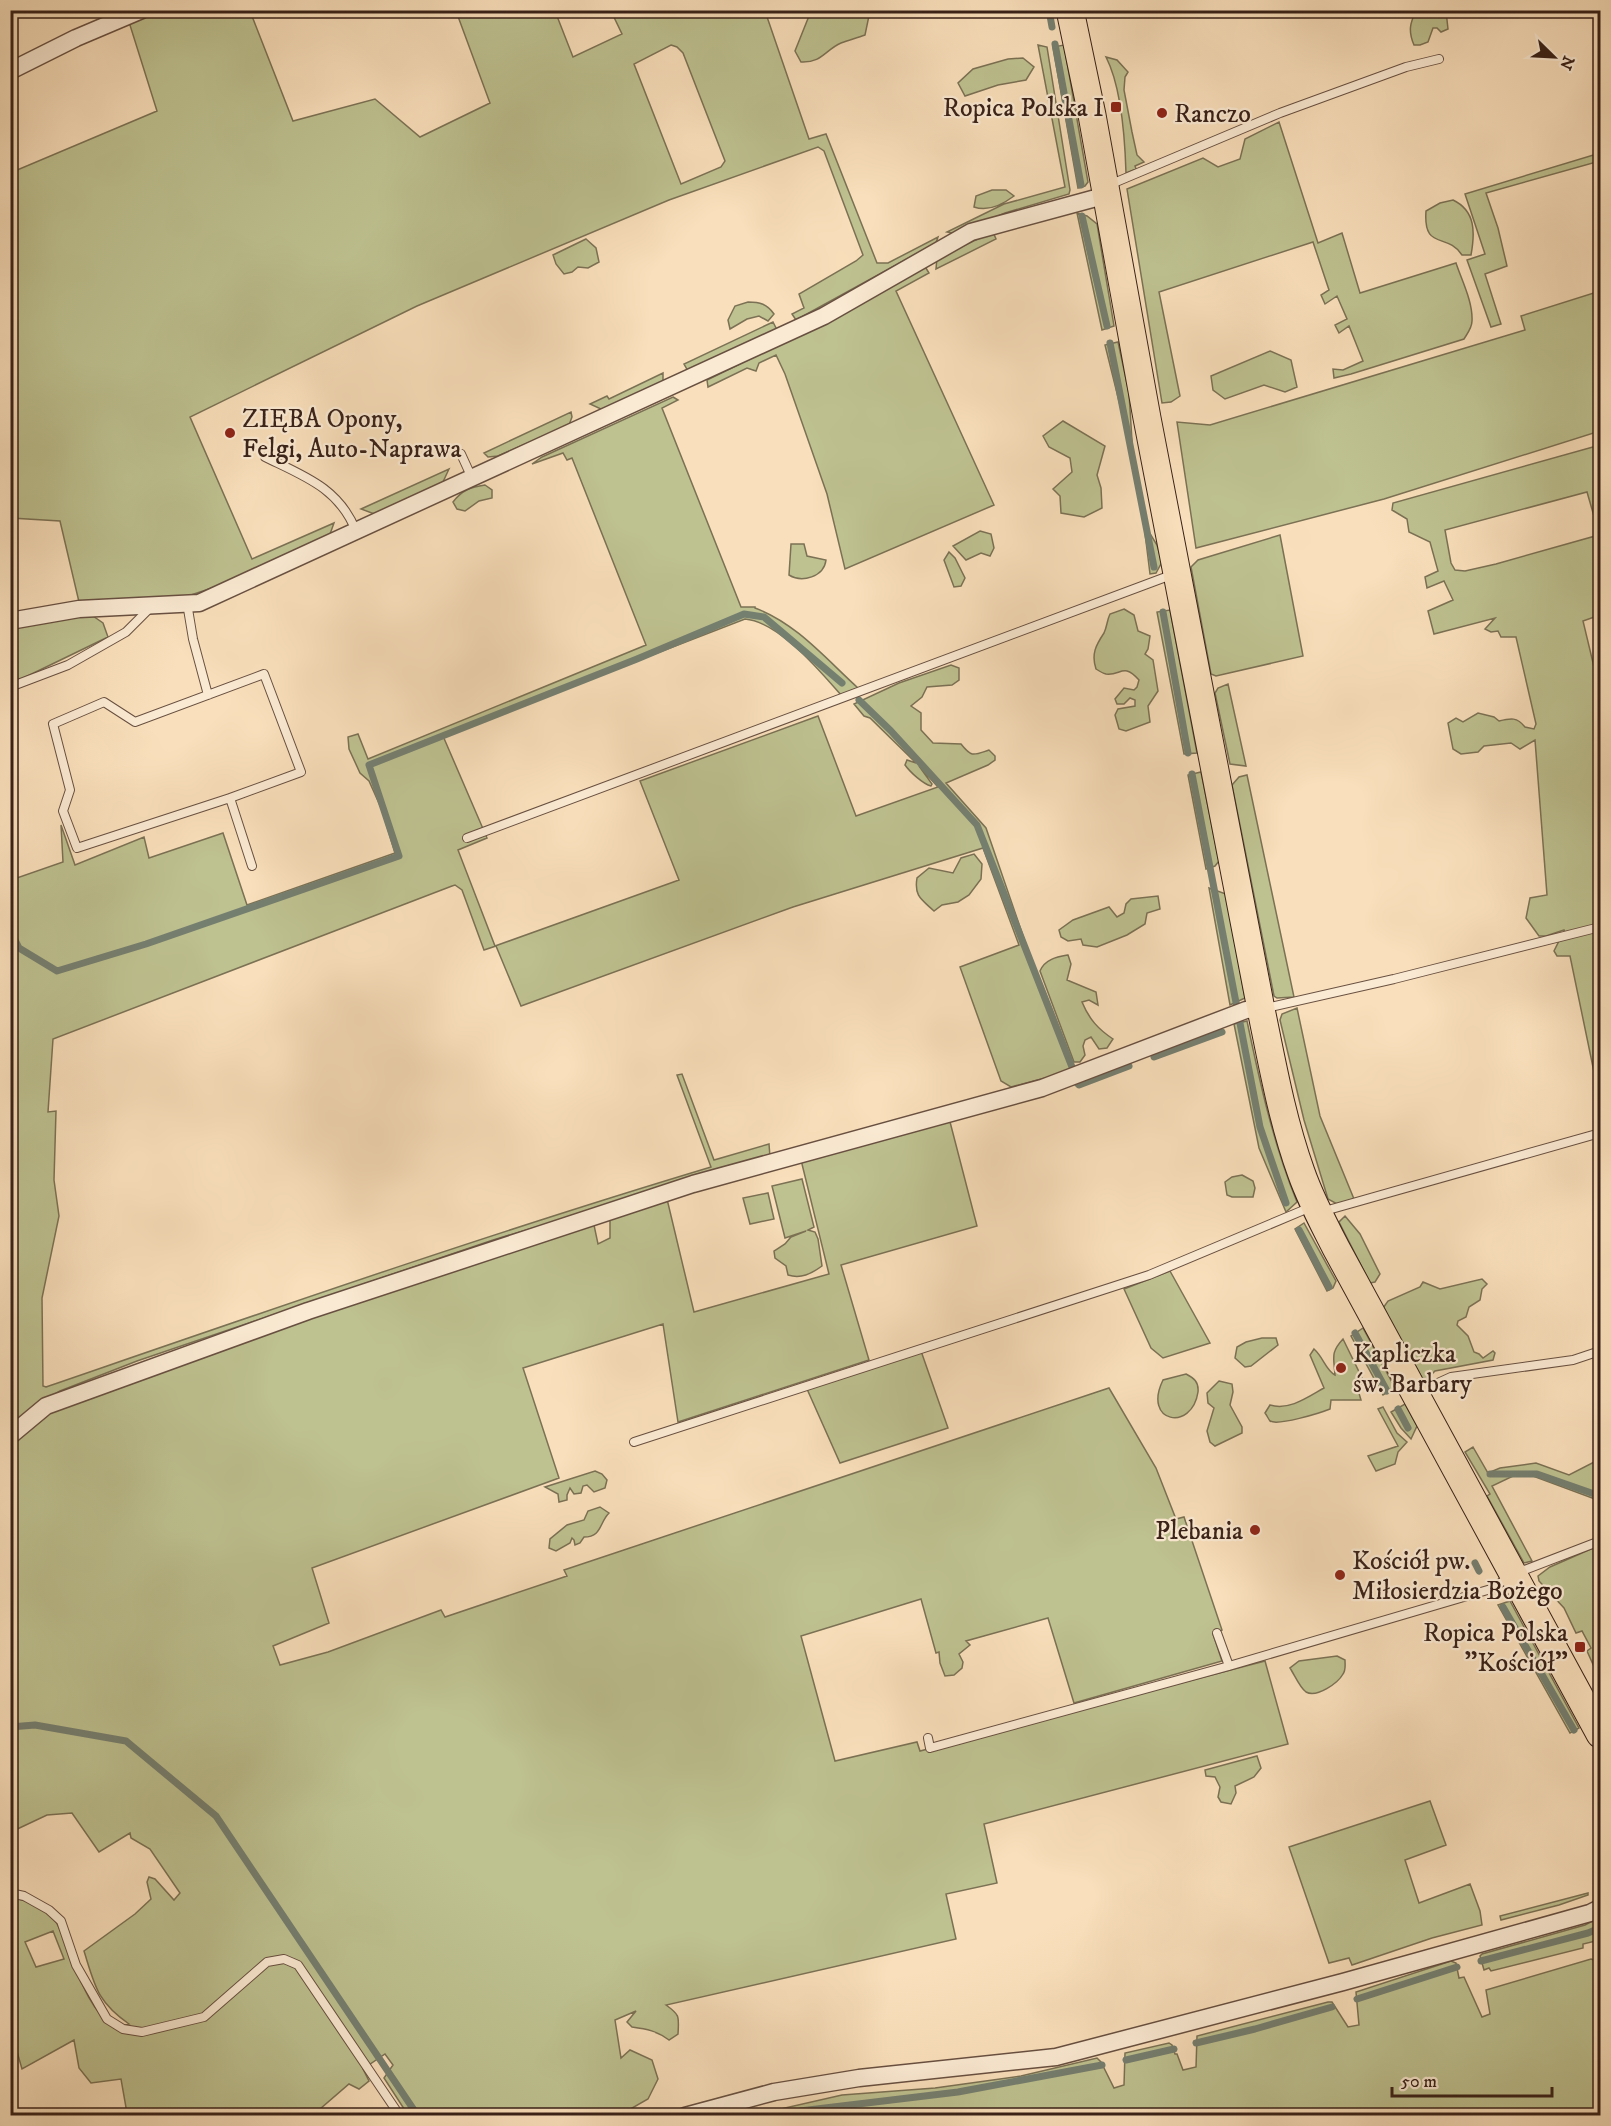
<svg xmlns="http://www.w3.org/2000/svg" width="1611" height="2126" font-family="'IM FELL DW Pica',serif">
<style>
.green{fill:#bec190;stroke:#7b7154;stroke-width:1.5;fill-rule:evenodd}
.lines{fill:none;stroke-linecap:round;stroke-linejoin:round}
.stream{stroke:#757f70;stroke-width:7}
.lane-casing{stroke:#685041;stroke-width:10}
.street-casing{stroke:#685041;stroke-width:19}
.primary-casing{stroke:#382118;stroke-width:29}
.lane{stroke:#fbead3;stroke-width:8}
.street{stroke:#fbead3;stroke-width:16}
.primary{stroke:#f9dfbb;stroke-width:27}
.poi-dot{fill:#8f2418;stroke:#fbead3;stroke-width:2}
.labels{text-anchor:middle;stroke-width:4.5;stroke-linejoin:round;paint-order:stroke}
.poi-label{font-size:26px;fill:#382118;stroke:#fbead3;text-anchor:start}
</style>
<rect width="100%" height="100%" fill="#f9dfbb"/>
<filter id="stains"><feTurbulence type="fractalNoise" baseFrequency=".00333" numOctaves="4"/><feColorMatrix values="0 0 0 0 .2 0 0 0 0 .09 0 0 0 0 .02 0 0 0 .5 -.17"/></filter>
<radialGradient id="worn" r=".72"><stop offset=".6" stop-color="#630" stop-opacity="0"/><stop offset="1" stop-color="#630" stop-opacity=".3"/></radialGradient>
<path class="green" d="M 868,10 L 870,11 L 865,35 C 857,38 849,40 841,43 C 825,50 822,63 801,62 L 795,51 L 811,11 Z
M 156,11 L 250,11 L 293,121 L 375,99 L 420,137 L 490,103 L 456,11 L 555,11 L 573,57 L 622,34 L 611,11 L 765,11 L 809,139 L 826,134 L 877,263 L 888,263 L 938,237 L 936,243 L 796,320 L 792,314 L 804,308 L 799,294 L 856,261 L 863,255 L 824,151 L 818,147 L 669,200 L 417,306 L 190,417 L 252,559 L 334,523 L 329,537 L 230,582 L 188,596 L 79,602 L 60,521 L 11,518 L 10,173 L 157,111 L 129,22 ZM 671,45 L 677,47 L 683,53 L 725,161 L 721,167 L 681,184 L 634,64 Z
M 1416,11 L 1446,11 L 1448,29 L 1441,32 L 1437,28 L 1433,28 L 1428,42 L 1420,45 L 1414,45 C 1408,31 1410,23 1416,11 Z
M 1038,45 L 1047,47 L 1070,190 L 1069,194 L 1005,213 L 956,234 L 947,232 L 1004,204 L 1065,187 Z
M 1064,45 L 1088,182 L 1085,186 L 1078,188 L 1053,47 Z
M 1106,57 L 1117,60 L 1128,72 L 1125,77 L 1124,90 L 1132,132 L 1137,155 L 1144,162 L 1135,166 L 1136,169 L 1126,173 C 1125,140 1121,86 1106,57 Z
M 1023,58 L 1034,67 L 1026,80 L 998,85 L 965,96 L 958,83 L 973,69 L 1008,59 Z
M 1279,122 L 1318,243 L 1342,233 L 1360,293 L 1456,263 C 1462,281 1473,302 1472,321 C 1472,328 1467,334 1464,339 L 1351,374 L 1334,378 L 1333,369 L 1343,370 L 1363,361 L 1349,326 L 1339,333 L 1335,325 L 1347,319 L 1337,296 L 1325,304 L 1321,295 L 1329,290 L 1313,242 L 1159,292 L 1180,396 L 1171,402 L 1162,403 L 1127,189 L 1203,158 L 1218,167 L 1240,159 L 1245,139 Z
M 1600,153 L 1600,161 L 1486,193 L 1498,228 L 1507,266 L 1485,274 L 1501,324 L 1491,327 L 1467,260 L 1485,254 L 1465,194 Z
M 992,190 L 1006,190 L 1014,196 C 1002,205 988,212 974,207 L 976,196 Z
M 1453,200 C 1476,211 1475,233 1471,255 L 1462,255 C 1447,232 1423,251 1426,211 L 1440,203 Z
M 1077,213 L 1087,216 L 1097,224 L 1114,326 L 1102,330 Z
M 993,232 L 996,239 L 936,269 L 937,258 Z
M 586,239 L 596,248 L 599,262 L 588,268 L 578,267 L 572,272 L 564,274 L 556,264 L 553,255 Z
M 924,265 L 929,273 L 896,291 L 994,505 L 845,569 L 827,494 L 785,374 L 776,355 L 759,363 L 756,371 L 747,368 L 708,387 L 707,380 L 820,325 Z
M 1600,291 L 1600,431 L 1384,499 L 1196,548 L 1177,422 L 1210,425 L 1525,330 L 1521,316 Z
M 748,302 C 760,302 767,304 774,314 L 768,321 L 759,316 L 747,319 L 730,329 L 728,320 L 735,306 Z
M 773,322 L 777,330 L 688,371 L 684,364 Z
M 1118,342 L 1129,393 L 1133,457 L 1105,345 Z
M 1270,351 L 1291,360 L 1297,387 L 1285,392 L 1264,385 L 1225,399 L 1213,390 L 1211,376 Z
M 663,373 L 663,383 L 603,410 L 590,404 L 607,396 L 609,399 Z
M 673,397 L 678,400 L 662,408 L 741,607 L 755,607 L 755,608 C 796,623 826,659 858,688 L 841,695 C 819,670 779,622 745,619 L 443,736 L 487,838 L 458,850 L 495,946 L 679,880 L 640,781 L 818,716 L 856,816 L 938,787 L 919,766 L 932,784 L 931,786 C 923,784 910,772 905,765 L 907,760 L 916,763 L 870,718 L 864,716 L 854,704 L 899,683 L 951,665 L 959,668 L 959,680 L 952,685 L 927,687 L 922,697 L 911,706 L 921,713 L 921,730 L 933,743 L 961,744 C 972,758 974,755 989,750 L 995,756 L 995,760 L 988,765 L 946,783 L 986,828 L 1029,953 L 1075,1070 L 1011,1087 L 1001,1081 L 960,967 L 1019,945 L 983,848 L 793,907 L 521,1006 L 496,946 L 484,950 L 462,890 L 455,885 L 452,886 L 53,1039 L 48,1112 L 56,1111 L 54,1180 L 59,1216 L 42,1298 L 43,1386 L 46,1387 C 267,1311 488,1234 711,1167 L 677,1075 L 682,1074 L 714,1160 L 769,1144 L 770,1157 L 493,1240 L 137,1361 L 60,1391 L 37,1405 L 11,1426 L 11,880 L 63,862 L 61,825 L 75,865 L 144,837 L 149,858 L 223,833 L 247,905 L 395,853 L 382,810 L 369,781 L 360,773 L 349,749 L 348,737 L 358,734 L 368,759 L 646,645 L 572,458 L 567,460 L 563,453 L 532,464 L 542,457 Z
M 571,412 L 572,417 L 569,425 L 498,456 L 488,457 L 484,453 Z
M 1063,421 L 1105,446 L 1097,475 L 1101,488 L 1102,508 L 1084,517 L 1061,513 L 1060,496 L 1053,489 L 1072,472 L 1070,458 L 1049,447 L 1043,436 Z
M 1600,445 L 1600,615 L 1583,621 L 1594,667 L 1600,666 L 1600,925 L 1565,933 L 1564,930 L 1546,936 L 1539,936 L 1526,918 L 1530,898 L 1547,895 L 1535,740 L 1520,749 L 1511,743 L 1484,746 L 1478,752 L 1461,754 L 1453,749 L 1448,723 L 1456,718 L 1463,722 L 1478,713 L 1494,717 L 1499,721 C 1511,718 1517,717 1525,727 L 1534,729 L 1536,724 L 1516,637 L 1501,637 L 1498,631 L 1491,632 L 1485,629 L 1495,618 L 1434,634 L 1428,611 L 1453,600 L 1444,581 L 1427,588 L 1425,577 L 1438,571 L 1430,542 L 1409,532 L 1407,519 L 1392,510 L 1393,503 ZM 1587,492 L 1598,530 L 1595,536 L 1496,564 L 1465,571 L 1455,570 L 1451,563 L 1445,530 Z
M 449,469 L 442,484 L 377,515 L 361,509 Z
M 485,485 L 492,490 L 492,498 L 479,501 L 465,511 L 457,509 L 453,502 C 462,490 471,487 485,485 Z
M 980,531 L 991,534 L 994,548 L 990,556 L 981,553 L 966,560 L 953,546 Z
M 1149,532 L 1157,545 L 1162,562 L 1156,573 L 1150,574 L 1145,533 Z
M 1280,535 L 1303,656 L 1216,676 L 1211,674 L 1191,567 L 1198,560 Z
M 791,544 L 804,544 L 807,556 L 826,560 C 824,577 802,583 789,575 Z
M 949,552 L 955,558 L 965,578 L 961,586 L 954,587 L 944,560 Z
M 1124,609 L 1134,615 L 1138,631 L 1150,636 L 1148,649 L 1145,654 L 1153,660 L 1158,691 L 1148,706 L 1150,722 L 1126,731 L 1119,729 L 1115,715 L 1118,709 L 1135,706 L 1135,700 L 1130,698 L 1124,704 L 1117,704 L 1115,699 L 1124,688 L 1134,690 L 1137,687 L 1139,680 C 1123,662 1121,676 1106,674 C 1102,673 1099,671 1096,669 C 1091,654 1096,645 1104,633 C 1107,627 1107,620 1110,614 Z
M 1170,610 L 1197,753 L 1184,754 L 1157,612 Z
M 90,614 L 103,623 L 108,637 L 11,684 L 11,629 Z
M 1228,684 L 1246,766 L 1230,764 L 1215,693 L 1218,688 Z
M 1201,772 L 1219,861 L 1215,866 L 1206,869 L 1188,775 Z
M 1247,775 L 1294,997 L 1277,998 L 1274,996 L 1232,785 L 1239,777 Z
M 974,854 L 982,864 L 981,879 L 969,895 L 958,902 L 942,905 L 934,911 C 921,899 914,896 917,878 L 929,868 L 953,873 L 961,858 Z
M 1209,888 L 1226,894 L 1245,998 L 1230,1005 Z
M 1158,896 L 1160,909 L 1147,913 L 1145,924 L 1127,935 L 1097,947 L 1083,945 L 1081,939 L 1068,941 L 1061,937 L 1059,930 L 1073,920 L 1109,907 L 1117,917 L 1124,913 L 1126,904 L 1131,899 Z
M 1600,932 L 1600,1101 L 1570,956 L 1557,956 L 1554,951 L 1559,941 L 1583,934 Z
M 1068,955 L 1071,964 L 1067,980 L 1096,992 L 1098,1005 L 1089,1000 L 1082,1002 C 1089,1019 1098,1029 1113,1039 L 1107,1048 L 1099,1049 L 1091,1037 L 1085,1040 L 1083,1046 L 1085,1055 L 1080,1062 L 1074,1062 L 1040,971 C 1045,959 1057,957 1068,955 Z
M 1297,1008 L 1320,1116 L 1354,1199 L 1337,1204 L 1328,1199 L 1304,1120 L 1280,1020 L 1282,1014 Z
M 1247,1021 C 1260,1083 1273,1143 1297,1202 L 1286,1212 L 1259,1148 L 1234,1024 Z
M 949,1118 L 977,1226 L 841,1265 L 869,1360 L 678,1422 L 663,1324 L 523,1368 L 559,1478 L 312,1568 L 329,1623 L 273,1646 L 280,1665 L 328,1652 L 441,1610 L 445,1617 L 567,1576 L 564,1570 L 1109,1388 L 1156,1468 L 1176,1519 L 1184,1517 L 1222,1630 L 1213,1634 L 1222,1661 L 1074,1703 L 1048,1618 L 966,1641 L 970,1645 L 959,1654 L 963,1662 L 962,1668 L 954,1675 L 945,1676 L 940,1663 L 939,1652 L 936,1653 L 921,1599 L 801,1636 L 835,1761 L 917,1742 L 920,1751 L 1265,1661 L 1288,1744 L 984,1824 L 997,1883 L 946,1894 L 956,1939 L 666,2005 C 680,2015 679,2016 678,2034 L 669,2040 C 657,2031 647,2029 632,2027 L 627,2022 L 636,2011 L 615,2020 L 621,2058 L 630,2050 L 652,2060 L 658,2079 L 648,2099 L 620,2115 L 408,2115 L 384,2078 L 393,2065 L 385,2054 L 363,2069 L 369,2081 L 359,2089 L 349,2084 L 313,2115 L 121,2115 L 127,2113 L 121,2079 L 91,2083 L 79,2068 L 74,2040 L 22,2069 L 12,2034 L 11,2034 L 11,1897 C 24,1900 38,1904 49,1913 C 59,1923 63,1937 68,1950 C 80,1979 89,2008 114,2028 L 129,2024 C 97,2002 95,1986 84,1951 L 135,1914 L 151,1899 L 147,1882 L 149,1877 L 155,1879 L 174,1900 L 180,1893 L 150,1849 L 131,1838 L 130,1833 L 99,1852 L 72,1813 L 47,1815 L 11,1832 L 10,1441 L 47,1415 L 78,1399 L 591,1222 L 594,1225 L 598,1244 L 610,1238 L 610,1216 L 667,1199 L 694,1312 L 829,1274 L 801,1160 ZM 53,1931 L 64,1959 L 36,1967 L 25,1942 Z
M 1242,1175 L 1253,1181 L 1255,1188 L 1253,1197 L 1232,1197 L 1227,1195 L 1225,1182 L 1232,1177 Z
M 802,1179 L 814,1227 L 808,1230 L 815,1232 L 818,1239 L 822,1266 C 811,1274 801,1279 788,1275 L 786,1266 L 775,1258 L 774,1251 L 785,1244 L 791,1237 L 806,1231 L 785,1238 L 772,1186 Z
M 768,1193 L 774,1219 L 750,1224 L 743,1198 Z
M 1345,1216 L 1360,1234 L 1380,1274 L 1375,1282 L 1370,1283 L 1339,1222 Z
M 1304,1223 L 1336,1281 L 1333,1288 L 1327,1291 L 1295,1229 Z
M 1170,1271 L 1210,1343 L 1163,1358 L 1151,1348 L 1124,1289 Z
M 1482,1279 L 1487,1284 L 1482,1289 L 1480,1300 L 1469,1307 L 1466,1317 L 1458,1321 L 1457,1325 L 1468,1336 L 1474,1352 L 1479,1354 L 1483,1358 L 1493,1351 L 1495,1353 L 1493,1360 L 1435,1371 L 1427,1379 L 1422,1378 L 1383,1308 L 1388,1301 L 1420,1287 L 1423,1282 L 1440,1289 Z
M 1363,1328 L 1395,1388 L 1383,1395 L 1351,1336 Z
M 1262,1338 L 1276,1338 L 1278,1345 L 1251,1366 L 1245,1367 L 1235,1358 L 1237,1347 L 1246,1342 Z
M 1343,1339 L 1364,1382 L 1358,1390 L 1361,1400 L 1331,1400 L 1330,1409 C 1320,1413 1278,1426 1270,1421 C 1269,1420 1266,1414 1265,1413 L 1270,1405 C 1289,1411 1308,1397 1324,1388 L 1310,1355 L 1314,1349 C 1324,1358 1325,1369 1335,1375 C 1334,1358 1330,1353 1343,1339 Z
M 921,1351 L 948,1428 L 840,1463 L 807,1389 Z
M 1186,1374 C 1194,1378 1199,1382 1198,1392 C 1192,1432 1142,1423 1163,1380 Z
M 1219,1381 L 1232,1384 L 1233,1392 L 1230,1405 L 1242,1427 L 1242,1433 L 1215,1446 L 1210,1442 L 1207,1431 L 1214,1408 L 1208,1403 L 1207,1393 Z
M 1405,1404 L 1417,1426 L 1411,1439 L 1401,1428 L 1391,1412 Z
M 1383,1407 L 1397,1433 L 1407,1442 L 1398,1452 L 1395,1464 L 1376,1471 L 1368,1456 L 1398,1446 L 1378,1409 Z
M 1473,1447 L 1488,1473 L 1500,1468 L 1536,1463 L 1569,1475 L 1600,1459 L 1600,1501 L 1533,1476 L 1513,1476 L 1492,1486 L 1532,1561 L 1524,1563 L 1487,1496 L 1490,1494 L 1465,1452 Z
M 595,1471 L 602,1474 L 607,1480 L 605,1488 L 594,1492 L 587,1485 L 583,1486 L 581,1493 L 574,1494 L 570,1488 L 567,1495 L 567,1500 L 559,1502 L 558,1494 L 545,1487 Z
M 600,1507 L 609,1513 C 599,1523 602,1537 584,1537 L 580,1543 L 575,1545 L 574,1540 L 572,1538 L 570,1543 L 556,1551 L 549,1548 L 550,1539 L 567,1525 L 584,1520 L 588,1511 Z
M 1600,1545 L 1600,1680 L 1587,1651 L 1591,1648 L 1582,1631 L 1576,1633 L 1564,1608 L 1539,1581 L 1538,1576 L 1550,1567 Z
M 1510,1601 L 1579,1728 L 1570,1733 L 1498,1605 Z
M 1337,1656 L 1345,1660 C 1345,1666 1346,1670 1343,1674 C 1338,1683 1317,1698 1306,1692 C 1300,1688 1294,1674 1290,1668 L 1299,1661 Z
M 1257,1756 L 1261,1768 L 1254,1777 L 1235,1786 L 1236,1793 L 1231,1804 L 1221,1802 L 1218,1797 L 1220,1787 L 1215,1777 L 1206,1776 L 1205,1770 Z
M 1430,1801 L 1446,1845 L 1405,1860 L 1419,1903 L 1470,1884 L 1480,1911 L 1482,1925 L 1432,1938 L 1352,1965 L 1349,1958 L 1329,1963 L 1289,1847 Z
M 1588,1893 L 1588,1895 L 1559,1905 L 1501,1920 L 1500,1916 Z
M 1600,1917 L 1600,1940 L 1583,1944 L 1583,1948 L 1491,1971 L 1489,1968 L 1484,1970 L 1480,1956 L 1482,1954 L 1585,1925 Z
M 1591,1959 L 1594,1960 L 1600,1977 L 1600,2115 L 754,2115 L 842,2095 L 935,2088 L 1021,2076 L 1097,2058 L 1101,2062 L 1114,2088 L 1124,2085 L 1125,2053 L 1169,2043 L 1172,2045 L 1175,2054 L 1177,2054 L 1183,2070 L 1196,2067 L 1197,2036 L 1328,2002 L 1332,2002 L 1348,2027 L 1359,2025 L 1356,1992 L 1451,1961 L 1456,1963 L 1459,1978 L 1464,1977 L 1482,2017 L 1490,2014 L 1486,1990 Z"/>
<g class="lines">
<path class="stream" d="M 1049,10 L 1052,27
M 1055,44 L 1081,185
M 1082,216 L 1107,326
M 1110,343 L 1154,567
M 1163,612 L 1188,753
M 859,700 L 891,731 L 977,825 L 1072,1067
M 1192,774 L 1260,1127 L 1286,1203
M 10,930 L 19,948 L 57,971 L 146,944 L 399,856 L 369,765 L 637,659 L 744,614 L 764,617 L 842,683
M 1154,1057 L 1222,1032
M 1077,1083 L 1079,1085 L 1129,1066
M 1299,1230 L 1329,1287
M 1355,1333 L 1387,1391
M 1398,1409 L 1408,1428
M 1490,1474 L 1537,1474 L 1600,1496
M 1475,1563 L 1479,1571
M 1503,1607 L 1574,1730
M 10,1727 L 35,1725 L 126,1741 L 216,1816 L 418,2116
M 1481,1961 L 1588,1933 L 1600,1928
M 1357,1999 L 1457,1967
M 1196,2043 L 1255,2029 L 1332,2007
M 1126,2060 L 1174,2049
M 783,2116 L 800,2111 L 958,2092 L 1102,2065"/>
<g class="lane-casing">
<path id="lane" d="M 1109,185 L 1280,113 L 1406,67 L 1439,59
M 461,454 L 472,478
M 265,457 C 304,476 339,488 356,531
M 187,603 L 193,639 L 208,695
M 10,687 L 68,665 L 126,632 L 152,606
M 230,798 L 77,848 L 63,811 L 70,790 L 53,724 L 104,702 L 135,722 L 264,674 L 301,772 L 230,798 L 252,866
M 467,838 L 1174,574
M 1266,1008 L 1394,979 L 1600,927
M 1321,1212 L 1600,1133
M 1418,1392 L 1451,1377 L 1573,1360 L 1600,1351
M 634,1442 L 1149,1275 L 1311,1207
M 1217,1633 L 1229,1666
M 928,1738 L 930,1748 L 1229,1666 L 1491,1589 L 1514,1574 L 1600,1541
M 10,1893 L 24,1896 L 49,1910 L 61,1921 L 76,1965 L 107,2019 L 123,2029 L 142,2032 L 204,2017 L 267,1962 L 284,1959 L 298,1965 L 400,2116"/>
</g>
<g class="street-casing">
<path id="street" d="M 10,71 L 76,38 L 142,10
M 10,621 L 79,609 L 199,603 L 824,316 L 971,232 L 1107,195
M 10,1436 L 46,1406 L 308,1311 L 693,1184 L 1042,1088 L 1246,1010 L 1261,1009
M 685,2116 L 774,2092 L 859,2078 L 1056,2057 L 1343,1982 L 1590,1913 L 1600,1908"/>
</g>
<g class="primary-casing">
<path id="primary" d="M 1070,10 L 1092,115 L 1147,418 L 1261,1009 C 1272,1063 1282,1119 1301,1172 C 1310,1198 1323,1223 1336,1248 L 1600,1734"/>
</g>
<use href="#lane" class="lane"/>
<use href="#street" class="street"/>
<use href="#primary" class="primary"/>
</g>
<g class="poi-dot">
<rect x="1110" y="101" width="12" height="12" rx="3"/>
<circle cx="1162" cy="113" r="6"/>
<circle cx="230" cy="433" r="6"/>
<circle cx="1341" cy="1368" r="6"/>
<circle cx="1255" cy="1530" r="6"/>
<circle cx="1340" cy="1575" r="6"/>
<rect x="1574" y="1641" width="12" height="12" rx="3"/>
</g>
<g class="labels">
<g class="poi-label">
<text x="1104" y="116" text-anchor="end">Ropica Polska I</text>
<text x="1174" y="122">Ranczo</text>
<text x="242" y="427">ZIĘBA Opony,<tspan x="242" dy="30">Felgi, Auto-Naprawa</tspan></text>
<text x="1353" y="1362">Kapliczka<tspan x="1353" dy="30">św. Barbary</tspan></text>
<text x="1243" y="1539" text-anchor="end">Plebania</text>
<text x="1352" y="1569">Kościół pw.<tspan x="1352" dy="30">Miłosierdzia Bożego</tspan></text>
<text x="1568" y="1641" text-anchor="end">Ropica Polska<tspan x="1568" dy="30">"Kościół"</tspan></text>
</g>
</g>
<rect width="1611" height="2126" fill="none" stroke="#f9dfbb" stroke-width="36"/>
<rect x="12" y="12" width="1587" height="2102" fill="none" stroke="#382118" stroke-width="3"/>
<rect x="18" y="18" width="1575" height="2090" fill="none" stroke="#382118" stroke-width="1.5"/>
<g transform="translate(1554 57) rotate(114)" stroke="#fbead3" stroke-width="4.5" paint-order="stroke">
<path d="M0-4.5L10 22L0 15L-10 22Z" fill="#382118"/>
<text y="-9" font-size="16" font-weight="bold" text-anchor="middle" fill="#382118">N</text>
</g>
<path d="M1392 2087v9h160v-9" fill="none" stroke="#382118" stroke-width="3"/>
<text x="1401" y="2087" font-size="18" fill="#382118" stroke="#fbead3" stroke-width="4.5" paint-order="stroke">50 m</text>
<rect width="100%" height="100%" filter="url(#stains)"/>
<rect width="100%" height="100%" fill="url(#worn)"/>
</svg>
